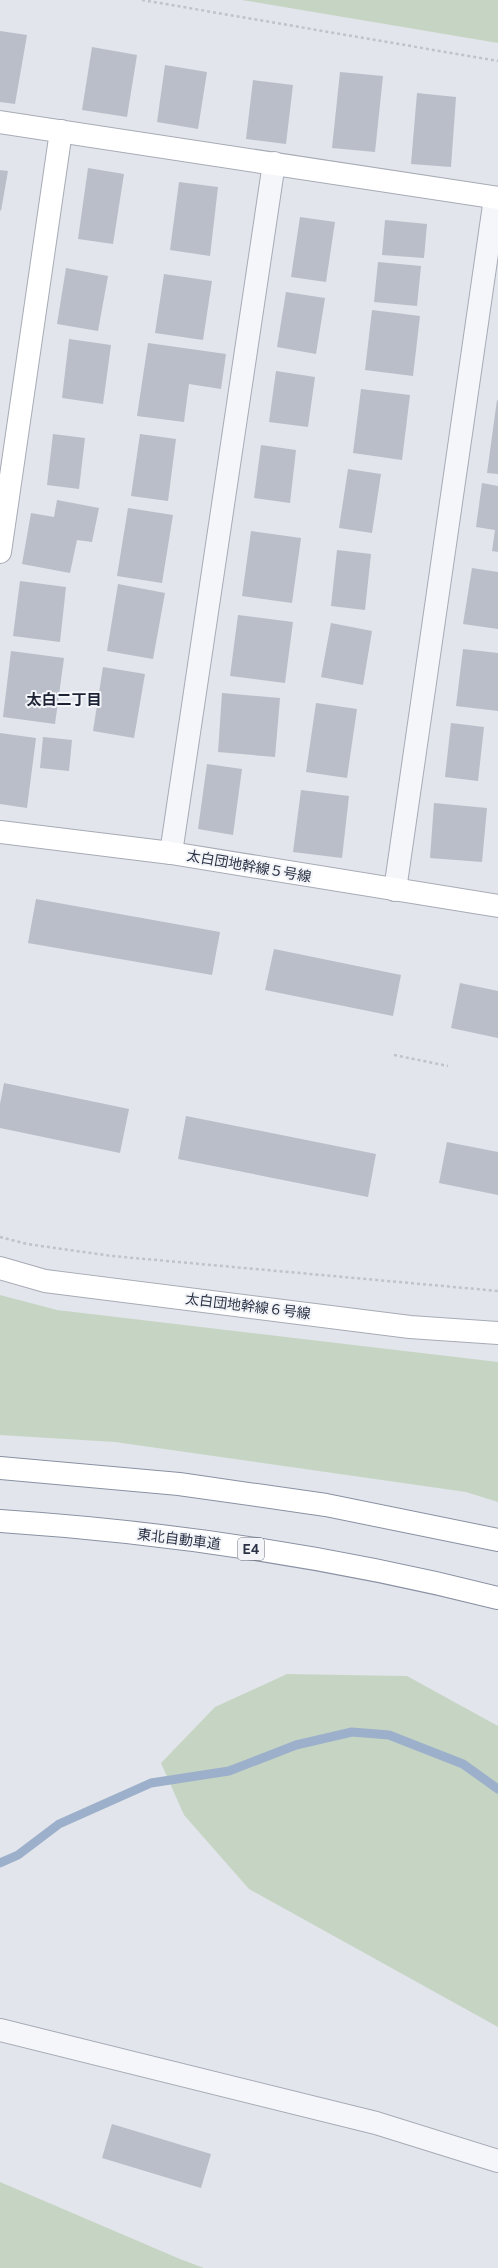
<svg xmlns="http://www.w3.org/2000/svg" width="498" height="2268" font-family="'Public Sans','Noto Sans JP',sans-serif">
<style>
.green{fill:#c6d5c3}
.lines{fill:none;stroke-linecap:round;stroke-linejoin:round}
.stream{stroke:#9db0cb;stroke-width:9}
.building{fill:#b9bec9}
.street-casing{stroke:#a7abb6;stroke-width:24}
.secondary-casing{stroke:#a7abb6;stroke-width:24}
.highway-casing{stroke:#8991a2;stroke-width:24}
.path{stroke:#c0c3ca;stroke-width:2.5;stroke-dasharray:3 3;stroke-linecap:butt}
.street{stroke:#f5f6f9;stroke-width:22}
.secondary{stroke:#fff;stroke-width:22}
.highway{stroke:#fff;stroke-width:22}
.labels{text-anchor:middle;stroke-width:4;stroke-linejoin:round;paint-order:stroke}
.shield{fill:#f2f4f8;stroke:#666c7a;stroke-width:1}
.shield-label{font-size:13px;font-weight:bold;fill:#2a3144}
.street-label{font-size:14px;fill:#2a3144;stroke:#f2f4f8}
.neighbourhood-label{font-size:15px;font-weight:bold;fill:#1c2234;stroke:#f2f4f8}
</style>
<rect width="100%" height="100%" fill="#e2e5eb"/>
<path class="green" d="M 242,0 L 498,0 L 498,43 Z
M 0,1295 L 57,1310 L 498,1362 L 498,1502 L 466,1492 L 115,1442 L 0,1435 Z
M 287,1674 L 407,1676 L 498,1726 L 498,2027 L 249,1889 L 184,1815 L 161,1763 L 215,1707 Z
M 0,2182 L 180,2259 L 204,2268 L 0,2268 Z"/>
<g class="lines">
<path class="stream" d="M 0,1863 L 18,1855 L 59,1824 L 151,1783 L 229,1771 L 296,1745 L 352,1732 L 389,1735 L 463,1764 L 498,1789"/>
</g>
<path class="building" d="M 0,31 L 27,35 L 15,104 L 0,102 Z
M 92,47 L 137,55 L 127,117 L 82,110 Z
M 165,65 L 207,72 L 198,129 L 157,122 Z
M 340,72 L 383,76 L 375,152 L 332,148 Z
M 253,80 L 293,85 L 286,144 L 246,139 Z
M 417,93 L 456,97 L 451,167 L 411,164 Z
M 88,168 L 124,174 L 113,244 L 78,239 Z
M 0,170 L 8,171 L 1,211 L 0,210 Z
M 179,182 L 218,187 L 210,256 L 170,250 Z
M 300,217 L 335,222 L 326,282 L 291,277 Z
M 385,220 L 427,224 L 424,258 L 382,255 Z
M 378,262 L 421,266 L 417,306 L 374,302 Z
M 66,268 L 108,276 L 98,331 L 57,324 Z
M 164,274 L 212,281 L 203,340 L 155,333 Z
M 286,292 L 325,298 L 316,354 L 277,347 Z
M 372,310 L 420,316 L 413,376 L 365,370 Z
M 69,339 L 111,345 L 103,404 L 62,398 Z
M 148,343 L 226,354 L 221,389 L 189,384 L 184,422 L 137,416 Z
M 276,371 L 315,377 L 308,427 L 269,422 Z
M 361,389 L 410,395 L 402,460 L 353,453 Z
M 497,400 L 498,401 L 498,474 L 487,473 Z
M 53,434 L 85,438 L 79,489 L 47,485 Z
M 140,434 L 176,439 L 168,501 L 131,496 Z
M 261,445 L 296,450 L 290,503 L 254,498 Z
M 348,469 L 381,474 L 372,533 L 339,528 Z
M 482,483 L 498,486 L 498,552 L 492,551 L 495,530 L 476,527 Z
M 57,500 L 99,508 L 92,542 L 77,540 L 70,573 L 22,564 L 31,513 L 54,517 Z
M 128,508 L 173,515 L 162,583 L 117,576 Z
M 251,531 L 301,538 L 292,603 L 242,596 Z
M 337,550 L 371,554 L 365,610 L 331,606 Z
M 472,568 L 498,572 L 498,629 L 463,624 Z
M 20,581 L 66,587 L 60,642 L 13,636 Z
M 118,584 L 165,593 L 153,659 L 107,651 Z
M 238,615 L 293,622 L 285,683 L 230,676 Z
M 331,623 L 372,631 L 363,685 L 321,677 Z
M 463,649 L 498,653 L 498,711 L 456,706 Z
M 11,651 L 64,658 L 55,724 L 3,717 Z
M 103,667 L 145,674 L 134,738 L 93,731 Z
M 222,693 L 280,698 L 275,757 L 218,752 Z
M 316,703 L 357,709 L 347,778 L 306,772 Z
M 451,723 L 484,727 L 478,781 L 445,777 Z
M 0,733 L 36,738 L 27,808 L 0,804 Z
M 43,737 L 72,740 L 69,771 L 40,768 Z
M 207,764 L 242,769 L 233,835 L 198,829 Z
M 301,790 L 349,796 L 342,858 L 293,852 Z
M 434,803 L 487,808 L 482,862 L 430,858 Z
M 36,899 L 220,932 L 212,975 L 28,943 Z
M 274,949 L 401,975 L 393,1016 L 265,990 Z
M 460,983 L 498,991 L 498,1038 L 451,1028 Z
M 4,1083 L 129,1109 L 120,1153 L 0,1128 L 0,1104 Z
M 186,1116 L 376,1154 L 368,1197 L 178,1159 Z
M 447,1142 L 498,1152 L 498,1195 L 439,1183 Z
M 112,2124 L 211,2154 L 201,2188 L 102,2158 Z"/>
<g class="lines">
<g class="street-casing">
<path id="street" d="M 171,853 L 274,163
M 395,890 L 495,198
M 0,2030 L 376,2123 L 498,2161"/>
</g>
<g class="secondary-casing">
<path id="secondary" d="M 0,122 L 498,198
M 0,552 L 61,131
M 0,832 L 171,853 L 498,906
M 0,1268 L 45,1281 L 410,1327 L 498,1333"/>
</g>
<g class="highway-casing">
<path id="highway" d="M 0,1468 L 179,1484 L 326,1505 L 498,1540
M 0,1521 C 167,1532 335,1557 498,1598"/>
</g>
<path class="path" d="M 142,0 L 498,61
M 394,1055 L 448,1066
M 0,1237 L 27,1244 L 112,1256 L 498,1291"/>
<use href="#street" class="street"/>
<use href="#secondary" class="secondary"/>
<use href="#highway" class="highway"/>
</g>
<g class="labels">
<rect class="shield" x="238" y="1538" width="26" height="22" rx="3"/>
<g class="shield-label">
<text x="251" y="1554">E4</text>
</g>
<g class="street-label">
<text transform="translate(249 866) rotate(10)" y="5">太白団地幹線５号線</text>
<text transform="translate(248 1306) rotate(7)" y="5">太白団地幹線６号線</text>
<text transform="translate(179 1539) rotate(7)" y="5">東北自動車道</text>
</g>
<g class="neighbourhood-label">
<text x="64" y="705">太白二丁目</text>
</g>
</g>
</svg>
